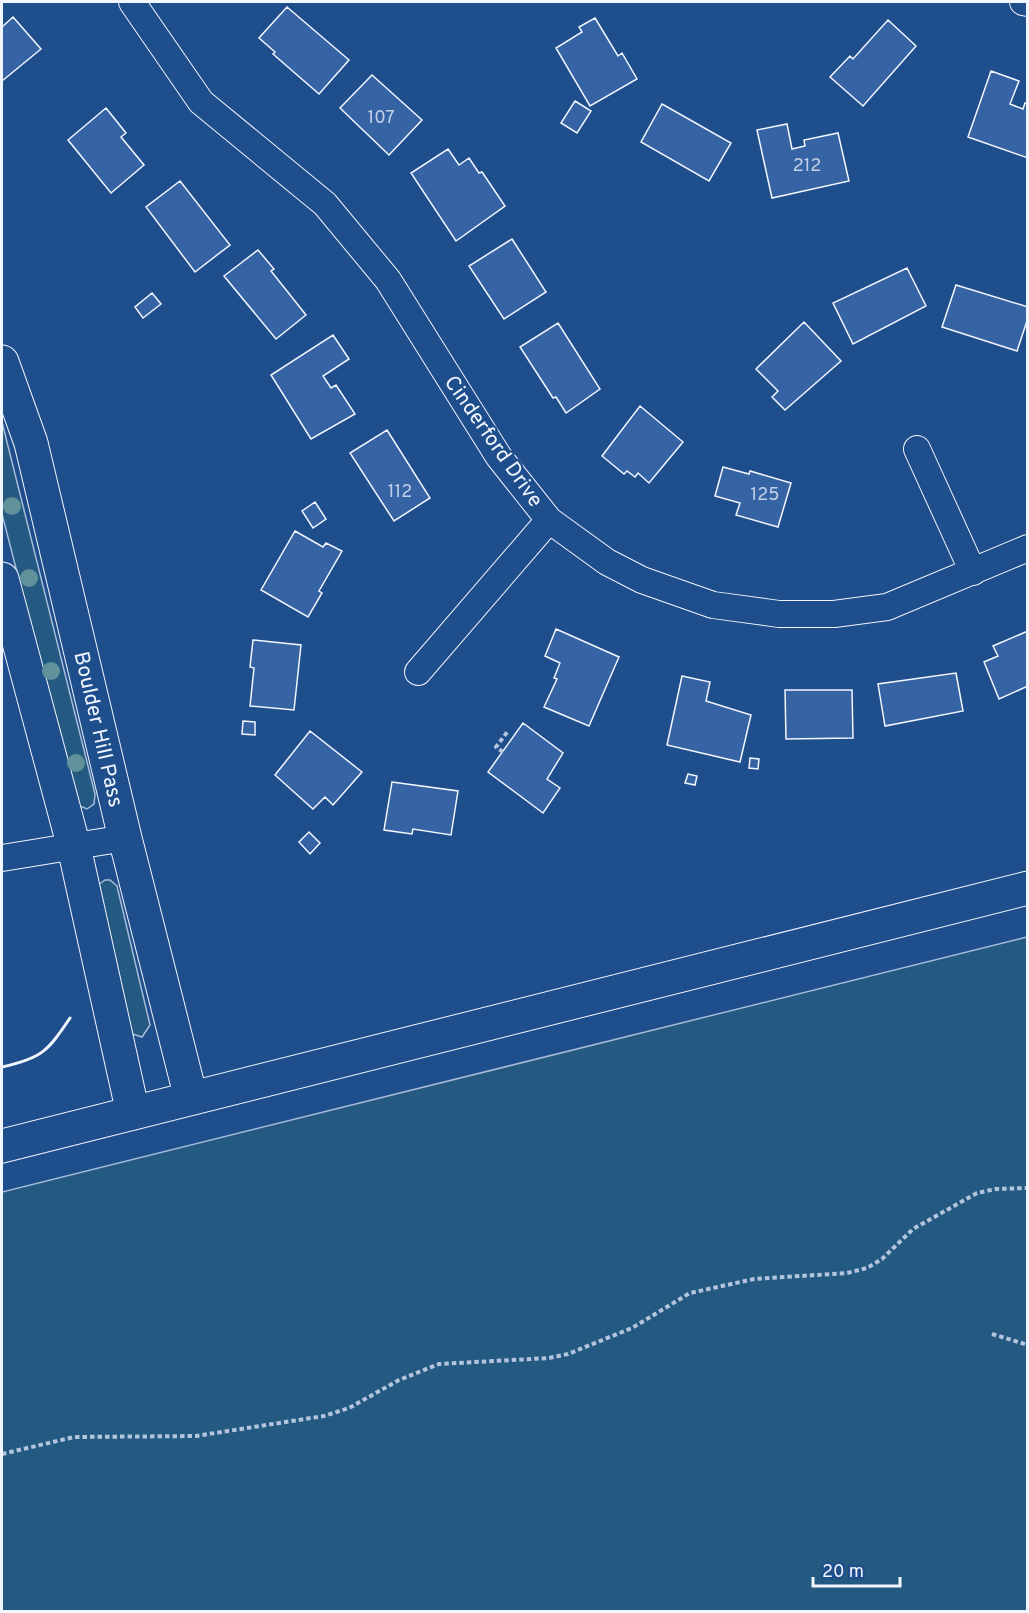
<svg xmlns="http://www.w3.org/2000/svg" width="1029" height="1613" font-family="Overpass,sans-serif">
<style>
.green{fill:#245a82;stroke:#a8bbd7;stroke-width:1.5}
.building{fill:#3563a3;stroke:#f2f6ff;stroke-width:1.5}
.lines{fill:none;stroke-linecap:round;stroke-linejoin:round}
.street-casing{stroke:#f2f6ff;stroke-width:28}
.secondary-casing{stroke:#f2f6ff;stroke-width:35}
.primary-casing{stroke:#f2f6ff;stroke-width:35}
.path{stroke:#b3c4dc;stroke-width:4;stroke-dasharray:4.5 3;stroke-linecap:butt}
.street{stroke:#1f4e8c;stroke-width:26}
.secondary{stroke:#1f4e8c;stroke-width:33}
.primary{stroke:#1f4e8c;stroke-width:33}
.wall{stroke:#f2f6ff;stroke-width:3}
.tree{fill:#61919a}
.labels{text-anchor:middle;stroke-width:4.5;stroke-linejoin:round;paint-order:stroke}
.number-label{font-size:18px;fill:#c3d1e8}
.street-label{font-size:21px;fill:#f2f6ff;stroke:#1f4e8c}
</style>
<rect width="100%" height="100%" fill="#1f4e8c"/>
<path class="green" d="M 2,422 L 95,794 L 94,804 L 87,809 L 77,805 L 2,514 Z
M 105,880 L 110,880 L 117,886 L 150,1025 L 142,1037 L 129,1033 L 97,886 Z
M 1027,937 L 1027,1611 L 2,1611 L 2,1192 Z"/>
<path class="building" d="M 287,7 L 349,60 L 319,94 L 273,54 L 275,52 L 259,38 Z
M 13,17 L 41,49 L 2,81 L 2,27 Z
M 595,18 L 618,56 L 622,53 L 637,79 L 590,106 L 556,48 L 582,32 L 579,27 Z
M 888,20 L 916,46 L 863,106 L 830,77 L 850,56 L 853,59 Z
M 991,71 L 1019,81 L 1010,104 L 1023,109 L 1025,103 L 1028,104 L 1028,158 L 968,137 Z
M 372,75 L 422,120 L 389,155 L 340,108 Z
M 575,101 L 591,111 L 577,133 L 561,123 Z
M 662,104 L 731,143 L 709,181 L 641,142 Z
M 106,108 L 126,133 L 121,137 L 144,165 L 111,193 L 68,140 Z
M 787,124 L 792,149 L 805,146 L 804,140 L 838,133 L 849,181 L 772,198 L 757,130 Z
M 448,149 L 459,165 L 469,158 L 479,173 L 482,172 L 505,206 L 456,241 L 411,173 Z
M 180,181 L 230,245 L 195,272 L 146,207 Z
M 512,239 L 546,292 L 504,319 L 469,266 Z
M 258,250 L 274,269 L 271,271 L 306,315 L 276,339 L 224,276 Z
M 907,268 L 926,306 L 853,344 L 833,303 Z
M 956,285 L 1028,307 L 1028,318 L 1017,351 L 942,327 Z
M 152,293 L 161,304 L 143,318 L 135,307 Z
M 804,322 L 841,361 L 785,410 L 772,397 L 778,391 L 756,369 Z
M 558,323 L 600,389 L 566,413 L 556,397 L 553,398 L 520,347 Z
M 333,335 L 349,359 L 323,376 L 331,388 L 336,385 L 355,414 L 311,439 L 271,375 Z
M 640,406 L 683,442 L 649,483 L 638,473 L 635,477 L 627,471 L 624,474 L 602,456 Z
M 387,430 L 430,498 L 394,521 L 350,453 Z
M 723,467 L 749,474 L 750,471 L 791,483 L 778,527 L 736,515 L 740,503 L 715,496 Z
M 315,502 L 326,519 L 313,528 L 302,511 Z
M 295,531 L 323,547 L 326,543 L 342,551 L 319,591 L 322,593 L 308,617 L 261,590 Z
M 556,629 L 619,657 L 589,726 L 544,707 L 557,679 L 554,678 L 560,663 L 545,656 Z
M 1028,631 L 1028,686 L 999,699 L 984,662 L 998,656 L 993,646 Z
M 253,640 L 301,645 L 294,710 L 250,706 L 254,668 L 250,667 Z
M 956,673 L 963,711 L 885,726 L 878,684 Z
M 682,676 L 710,682 L 706,701 L 751,715 L 740,762 L 667,745 Z
M 785,690 L 852,690 L 853,738 L 786,739 Z
M 243,721 L 255,722 L 255,735 L 242,734 Z
M 523,723 L 563,753 L 547,779 L 560,788 L 543,813 L 488,772 Z
M 310,731 L 362,772 L 333,805 L 325,797 L 313,809 L 275,775 Z
M 750,758 L 759,759 L 758,769 L 749,768 Z
M 688,774 L 697,776 L 695,785 L 685,783 Z
M 392,782 L 458,791 L 451,835 L 413,829 L 412,834 L 384,830 Z
M 309,832 L 320,843 L 310,854 L 299,842 Z"/>
<g class="lines">
<g class="street-casing">
<path id="street" d="M 132,2 L 201,102 L 325,204 L 388,280 L 499,457 L 549,520 L 607,562 L 642,580 L 713,605 L 779,614 L 834,614 L 887,607 L 1028,548
M 1023,2 L 1028,3
M 917,449 L 973,572
M 418,672 L 549,520
M 2,858 L 125,838"/>
</g>
<g class="secondary-casing">
<path id="secondary" d="M 2,362 L 31,443 L 125,838 L 191,1098
M 2,579 L 74,847 L 133,1113"/>
</g>
<g class="primary-casing">
<path id="primary" d="M 2,1146 L 1028,888"/>
</g>
<path class="path" d="M 503,752 L 496,747 L 508,731
M 992,1334 L 1028,1345
M 2,1454 L 74,1437 L 196,1436 L 324,1416 L 349,1408 L 399,1380 L 439,1364 L 549,1358 L 568,1354 L 632,1328 L 690,1293 L 754,1279 L 847,1273 L 867,1268 L 882,1259 L 913,1229 L 977,1193 L 996,1189 L 1028,1188"/>
<use href="#street" class="street"/>
<use href="#secondary" class="secondary"/>
<use href="#primary" class="primary"/>
<path class="wall" d="M 2,1067 C 42,1058 47,1052 70,1018"/>
</g>
<g class="tree">
<circle cx="12" cy="506" r="9"/>
<circle cx="29" cy="578" r="9"/>
<circle cx="51" cy="671" r="9"/>
<circle cx="76" cy="763" r="9"/>
</g>
<g class="labels">
<g class="number-label">
<text x="381" y="123">107</text>
<text x="807" y="171">212</text>
<text x="400" y="497">112</text>
<text x="765" y="500">125</text>
</g>
<g class="street-label">
<text transform="translate(494 441) rotate(55)" y="7">Cinderford Drive</text>
<text transform="translate(99 729) rotate(77)" y="7">Boulder Hill Pass</text>
</g>
</g>
<rect width="1029" height="1613" fill="none" stroke="#f2f6ff" stroke-width="6"/>
<path d="M813 1577v9h87v-9" fill="none" stroke="#f2f6ff" stroke-width="3"/>
<text x="822" y="1577" font-size="18" fill="#f2f6ff" stroke="#1f4e8c" stroke-width="4.5" paint-order="stroke">20 m</text>
</svg>
